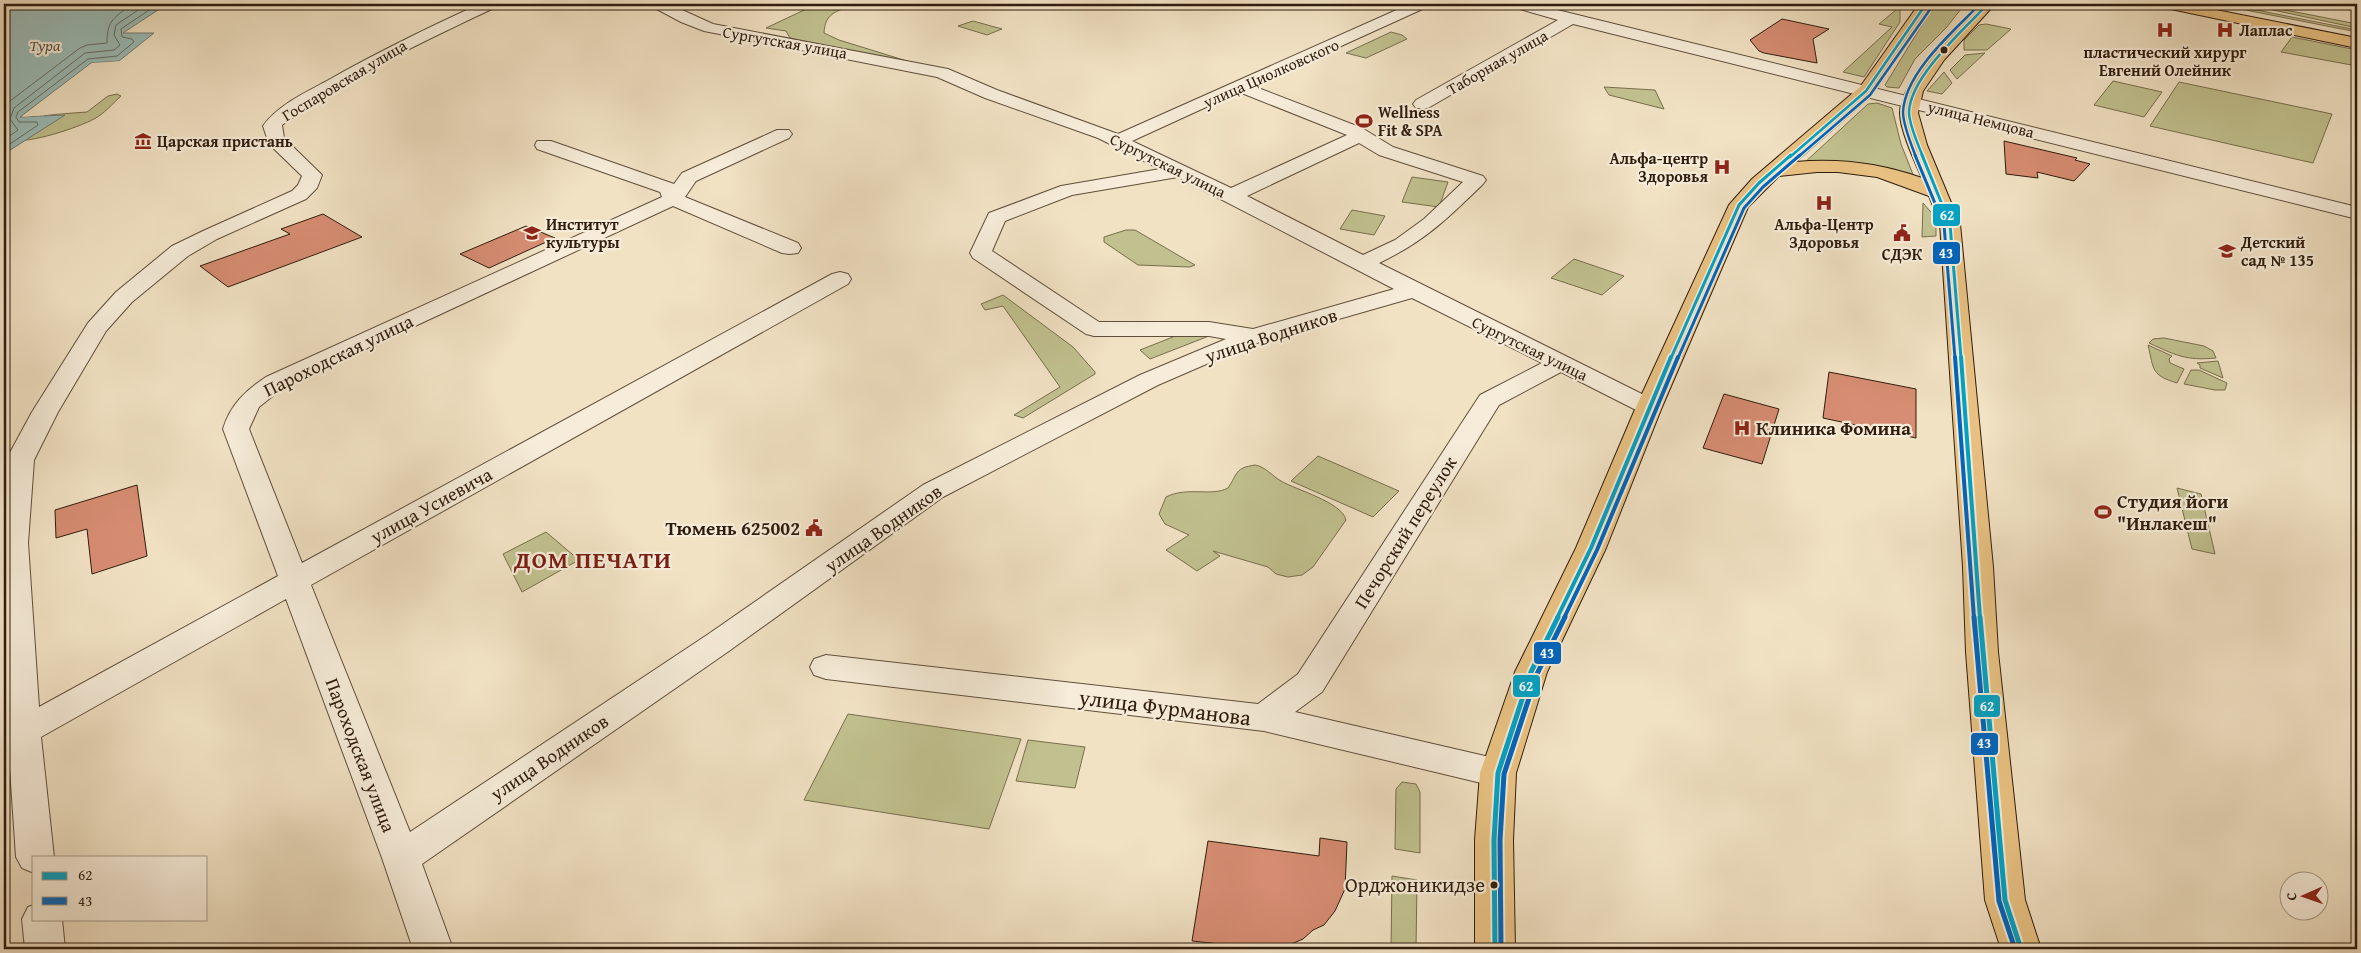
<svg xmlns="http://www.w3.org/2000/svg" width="2361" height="953" font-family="'Gentium Book Plus',serif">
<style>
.green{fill:#c1c18f;stroke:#786e4e}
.water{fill:#9bbdb9;stroke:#707d74}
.pier{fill:#f1e2c4}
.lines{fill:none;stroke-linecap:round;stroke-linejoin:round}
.shore{stroke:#656c63;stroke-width:1}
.building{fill:#d78d73;stroke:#2f1c0d}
.minor-casing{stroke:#604e3b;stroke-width:2}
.major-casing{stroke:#2f1c0d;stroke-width:2}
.minor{fill:#f6ecd9;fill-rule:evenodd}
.major{fill:#e8c182;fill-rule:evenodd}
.bus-1-far3-casing{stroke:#f6ecd9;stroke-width:5}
.bus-1-far2-casing{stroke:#f6ecd9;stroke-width:6}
.bus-1-far1-casing{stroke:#f6ecd9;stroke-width:8}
.bus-1-casing{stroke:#f6ecd9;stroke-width:9}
.bus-2-far3-casing{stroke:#f6ecd9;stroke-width:5}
.bus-2-far2-casing{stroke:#f6ecd9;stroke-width:6}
.bus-2-far1-casing{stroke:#f6ecd9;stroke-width:8}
.bus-2-casing{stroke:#f6ecd9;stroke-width:9}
.bus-1-far3{stroke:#02a2c4;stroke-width:2.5}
.bus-1-far2{stroke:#02a2c4;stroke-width:3}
.bus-1-far1{stroke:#02a2c4;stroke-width:4}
.bus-1{stroke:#02a2c4;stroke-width:5}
.bus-2-far3{stroke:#0065bd;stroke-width:2.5}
.bus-2-far2{stroke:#0065bd;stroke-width:3}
.bus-2-far1{stroke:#0065bd;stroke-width:4}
.bus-2{stroke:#0065bd;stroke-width:5}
.bus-dot{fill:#2f1c0d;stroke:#f6ecd9;stroke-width:2}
.labels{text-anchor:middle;stroke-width:4.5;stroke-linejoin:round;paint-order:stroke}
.far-poi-label{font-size:16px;font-weight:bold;fill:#2f1c0d;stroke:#f6ecd9;text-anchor:start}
.far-street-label{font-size:16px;fill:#2f1c0d;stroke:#f6ecd9}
.far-water-label{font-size:16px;font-style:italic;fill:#555449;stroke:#f6ecd9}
.street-label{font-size:19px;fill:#2f1c0d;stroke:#f6ecd9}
.poi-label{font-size:19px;font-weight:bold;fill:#2f1c0d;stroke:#f6ecd9;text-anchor:start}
.near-bus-label{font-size:21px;fill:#2f1c0d;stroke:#f6ecd9;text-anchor:end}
.near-street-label{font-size:22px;fill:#2f1c0d;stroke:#f6ecd9}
.district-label{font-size:24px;font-weight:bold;letter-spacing:1px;fill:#7a1f14;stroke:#f6ecd9}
.line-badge{stroke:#f6ecd9;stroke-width:2}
.badge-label{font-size:14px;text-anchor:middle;font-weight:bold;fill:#fff}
</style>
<rect width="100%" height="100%" fill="#f1e2c4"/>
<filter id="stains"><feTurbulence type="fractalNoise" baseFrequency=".004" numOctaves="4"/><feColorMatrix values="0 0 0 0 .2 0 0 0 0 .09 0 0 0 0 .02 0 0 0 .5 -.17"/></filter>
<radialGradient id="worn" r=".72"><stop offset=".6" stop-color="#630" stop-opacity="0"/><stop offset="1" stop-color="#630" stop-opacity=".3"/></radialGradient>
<path class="green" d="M 817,4 L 857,4 C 839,11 825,11 824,33 L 839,40 L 907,61 L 844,51 L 790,38 L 786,31 L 766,28 Z
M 1939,4 L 1965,4 L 1946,28 L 1915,59 L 1899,88 L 1887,87 L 1885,85 L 1928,15 Z
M 2215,4 L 2226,4 L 2357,30 L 2357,32 Z
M 2245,4 L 2255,4 L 2357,24 L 2357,28 Z
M 1897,9 L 1900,10 L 1900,22 L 1864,77 L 1843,72 L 1892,27 L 1879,24 Z
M 973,21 L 1002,29 L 987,35 L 958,26 Z
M 1986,24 L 2011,29 L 1987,50 L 1964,50 L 1964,40 L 1979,25 Z
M 1391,32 L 1402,35 L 1407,39 L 1366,58 L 1346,53 Z
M 2292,37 L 2357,50 L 2357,66 L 2281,52 Z
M 1985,53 L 1957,79 L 1950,70 L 1965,55 Z
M 1944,72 L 1952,83 L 1942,94 L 1927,91 Z
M 2113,81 L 2162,92 L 2144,117 L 2094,105 Z
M 2179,82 L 2332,114 L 2313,163 L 2150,126 Z
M 1604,87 L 1655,90 L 1664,109 L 1609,95 Z
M 117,94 L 121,96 C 113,103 104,114 94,119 C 77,128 29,144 11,140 L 46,115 L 87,112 L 108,96 Z
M 1877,103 L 1892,108 L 1901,144 L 1914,177 L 1803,164 L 1868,104 Z
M 1412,177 L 1448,182 L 1439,207 L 1402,202 Z
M 1923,203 L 1936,218 L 1936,236 L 1922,237 Z
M 1352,210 L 1385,216 L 1374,235 L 1340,229 Z
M 1126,230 L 1135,230 L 1195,265 L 1190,267 L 1138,265 L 1104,242 L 1104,237 Z
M 1574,259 L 1624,276 L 1602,295 L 1551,278 Z
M 1003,295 L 1073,347 L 1095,372 L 1095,374 L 1023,418 L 1014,415 L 1060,387 L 1003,306 L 985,310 L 981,304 Z
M 1183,333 L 1204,333 L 1209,336 L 1150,359 L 1140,350 Z
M 2164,338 L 2204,346 L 2213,351 L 2216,358 C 2186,361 2175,355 2149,343 L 2153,339 Z
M 2148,345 L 2172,356 L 2169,359 L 2170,363 L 2184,369 L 2177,383 C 2151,375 2154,370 2148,345 Z
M 2218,361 L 2223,378 L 2200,368 L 2200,365 L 2197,363 Z
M 2191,370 L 2199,370 L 2227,383 L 2225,390 L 2215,390 L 2184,384 Z
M 1318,456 L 1399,491 L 1373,517 L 1291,481 Z
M 1255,465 C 1266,467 1272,476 1281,481 C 1296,490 1342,502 1346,520 L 1313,567 L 1302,575 L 1288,577 L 1276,574 L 1268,567 L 1213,551 L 1220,556 L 1197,571 L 1166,550 L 1189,535 L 1165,524 L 1159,514 L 1166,497 C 1188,486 1211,497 1228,488 C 1238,473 1235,468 1255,465 Z
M 2177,488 L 2201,494 L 2215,554 L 2192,549 Z
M 546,532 L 579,560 L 522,592 L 503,554 Z
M 848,714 L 1021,739 L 989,829 L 804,800 Z
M 1028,740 L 1085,747 L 1075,788 L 1016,781 Z
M 1402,782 L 1416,784 L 1420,792 L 1420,853 L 1395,849 L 1396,789 Z
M 1392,876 L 1417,880 L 1416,949 L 1391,949 Z"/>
<path class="water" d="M 4,4 L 167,4 L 123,33 L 154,33 L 119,61 L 91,63 L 20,117 L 65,115 L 4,154 Z"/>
<path class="pier" d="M 122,61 L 119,64 L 92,65 L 27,115 L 67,113 L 22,117 L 92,63 Z"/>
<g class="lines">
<path class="shore" d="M 4,110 L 10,101 L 80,48 L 87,45 L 107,43 C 107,19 115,17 133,4
M 4,140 L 18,130 L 10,119 L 14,108 L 85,53 L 114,50 L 120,45 L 114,35 L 116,25 L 147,4
M 4,148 L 38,125 L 37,122 L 19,122 L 16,117 L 18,112 L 88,59 L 117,56 L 134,42 L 132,39 L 122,37 L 121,29 L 158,4"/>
</g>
<path class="building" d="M 1782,19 L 1829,29 L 1813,39 L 1817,63 L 1764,53 L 1759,51 L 1750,40 Z
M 2004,141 L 2077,158 L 2075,160 L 2090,164 L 2074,181 L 2037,172 L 2038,178 L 2006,174 Z
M 323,214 L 362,237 L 228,287 L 200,266 L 290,234 L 281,229 Z
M 526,226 L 555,238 L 489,268 L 460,254 Z
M 1829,372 L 1916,389 L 1916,438 L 1823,418 Z
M 1724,394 L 1779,409 L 1762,464 L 1703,448 Z
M 137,485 L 147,556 L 92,574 L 87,529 L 56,538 L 55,510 Z
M 1320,838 L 1347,842 L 1345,889 L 1335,911 L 1324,925 L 1313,930 L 1303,939 L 1291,944 L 1249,947 L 1192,941 L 1208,841 L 1319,856 Z"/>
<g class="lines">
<g class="minor-casing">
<path id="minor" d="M 480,4 L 498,4 L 496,7 C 423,42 348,76 282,125 L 284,138 L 322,175 L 317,188 L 306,199 L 217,239 L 188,256 L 132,302 L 106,331 L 58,412 L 34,460 L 28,543 L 39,707 L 278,576 L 223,429 C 230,405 246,390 266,377 L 662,197 L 660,192 L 537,149 L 535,145 L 537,141 L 551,141 L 674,184 L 682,173 L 777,130 L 789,130 L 792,134 L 789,138 L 696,181 L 685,197 L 798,243 L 801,248 L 798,253 L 790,254 L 782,253 L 673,206 L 284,387 L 259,407 L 249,429 L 302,563 L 832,274 L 840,272 L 848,274 L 851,279 L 848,284 L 311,585 L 410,832 L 707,635 L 923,485 L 1140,375 L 1226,339 L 1209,336 L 1094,336 L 1086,334 L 973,258 L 970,253 L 989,213 L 1061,186 L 1160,169 L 1098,138 L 985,98 L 937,77 L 704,31 L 681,22 L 653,7 L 651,4 L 669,4 L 713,24 L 948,69 L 997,90 L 1118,134 L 1410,4 L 1429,4 L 1427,7 L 1253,86 L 1362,128 L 1393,147 L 1483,176 L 1486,180 L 1483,184 C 1447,219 1425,241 1379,263 L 1658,402 L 1662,407 L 1658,412 L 1649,415 L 1640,412 L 1561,372 L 1499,405 L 1322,692 L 1295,712 L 1498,759 L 1511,763 L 1516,773 L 1511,783 L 1498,787 L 1264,731 L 826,679 L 814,675 L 810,667 L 814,659 L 826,655 L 1258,704 L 1298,674 L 1480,395 L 1542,363 L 1412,298 L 1262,341 L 1218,359 L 1158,385 L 943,497 L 729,651 L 422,864 L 453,949 L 413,949 L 382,858 L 286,599 L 41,737 L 54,857 L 34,857 L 34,873 L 22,868 L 16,857 L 4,679 L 4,488 L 6,460 L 32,412 L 88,323 L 116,292 L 172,246 L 203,231 L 292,191 L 298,185 L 302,176 L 269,144 L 263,126 C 277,106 304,93 325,82 C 376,53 427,28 480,4 ZM 1239,92 L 1347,135 L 1231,188 L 1132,141 ZM 1359,143 L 1379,155 L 1463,182 L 1424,219 L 1395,240 L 1363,255 L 1247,196 ZM 1178,177 L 1394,289 L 1253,329 L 1209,322 L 1099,322 L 992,251 L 1005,221 L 1072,195 Z
M 1511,4 L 1533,4 L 2357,207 L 2357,219 L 1573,24 L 1428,108 L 1416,108 L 1413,104 L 1416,100 L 1558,20 L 1513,7 Z
M 34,905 L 34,919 L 62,919 L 65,949 L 25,949 L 22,919 L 28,907 Z"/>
</g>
<g class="major-casing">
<path id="major" d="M 1919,4 L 1933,4 L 1872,95 L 1795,162 C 1839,158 1880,163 1922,178 C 1915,162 1900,130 1900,113 C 1900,80 1958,27 1980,4 L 1995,4 L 1944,60 L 1923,91 L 1918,113 L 1927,145 L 1960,224 L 1993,567 L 1998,652 L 2025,900 L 2041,949 L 2001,949 L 1985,900 L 1966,652 L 1963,567 L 1940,224 L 1929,196 L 1877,177 L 1838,172 L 1817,172 L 1779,176 L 1748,207 L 1662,407 L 1606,548 L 1547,672 L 1516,773 L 1513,840 L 1515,949 L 1475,949 L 1475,840 L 1480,773 L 1515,672 L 1576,548 L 1636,407 L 1729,205 L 1752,179 L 1860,87 Z
M 2159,4 L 2186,4 L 2357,38 L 2357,48 L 2166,8 L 2161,7 Z"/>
</g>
<use href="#minor" class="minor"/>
<use href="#major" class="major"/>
<g class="bus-1-far3-casing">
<path id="bus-1-far3" d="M 1790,157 L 1866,91 L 1926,4
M 1923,157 C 1918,144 1909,125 1909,112 C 1910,77 1964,29 1988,4"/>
</g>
<g class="bus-1-far2-casing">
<path id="bus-1-far2" d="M 1922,155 L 1950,224 L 1961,358
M 1671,358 L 1739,205 L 1759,183 L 1791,155"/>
</g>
<g class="bus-1-far1-casing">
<path id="bus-1-far1" d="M 1961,357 L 1980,618
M 1557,618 L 1591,548 L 1671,357"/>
</g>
<g class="bus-1-casing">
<path id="bus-1" d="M 1980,617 L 2005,900 L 2021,949
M 1495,949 L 1494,840 L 1498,773 L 1531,672 L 1558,617"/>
</g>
<g class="bus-2-far3-casing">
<path id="bus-2-far3" d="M 1798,157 L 1870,95 L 1931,8
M 1916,157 C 1911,144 1903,125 1903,112 C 1905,72 1954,31 1980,4"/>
</g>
<g class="bus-2-far2-casing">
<path id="bus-2-far2" d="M 1915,155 L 1944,225 L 1955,358
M 1678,358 L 1744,208 L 1763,187 L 1800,155"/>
</g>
<g class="bus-2-far1-casing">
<path id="bus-2-far1" d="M 1955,357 L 1974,618
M 1564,618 L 1597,550 L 1678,357"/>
</g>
<g class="bus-2-casing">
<path id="bus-2" d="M 1974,617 L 1999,901 L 2015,949
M 1501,949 L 1500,840 L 1504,774 L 1537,674 L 1565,617"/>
</g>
<use href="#bus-1-far3" class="bus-1-far3"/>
<use href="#bus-1-far2" class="bus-1-far2"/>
<use href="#bus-1-far1" class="bus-1-far1"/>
<use href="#bus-1" class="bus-1"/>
<use href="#bus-2-far3" class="bus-2-far3"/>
<use href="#bus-2-far2" class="bus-2-far2"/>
<use href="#bus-2-far1" class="bus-2-far1"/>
<use href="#bus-2" class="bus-2"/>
</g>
<defs>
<g id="hospital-bare" transform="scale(1.35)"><path d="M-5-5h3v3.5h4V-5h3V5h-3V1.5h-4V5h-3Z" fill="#8f2418" stroke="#f6ecd9" stroke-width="2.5" paint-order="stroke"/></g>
<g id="stadium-bare" transform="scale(1.35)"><path d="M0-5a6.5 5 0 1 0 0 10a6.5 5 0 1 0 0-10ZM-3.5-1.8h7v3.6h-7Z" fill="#8f2418" stroke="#f6ecd9" stroke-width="2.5" paint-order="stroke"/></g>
<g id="museum-bare" transform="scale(1.35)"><path d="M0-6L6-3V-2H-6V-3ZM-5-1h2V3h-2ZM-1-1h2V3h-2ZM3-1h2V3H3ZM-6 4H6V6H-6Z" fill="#8f2418" stroke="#f6ecd9" stroke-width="2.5" paint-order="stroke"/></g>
<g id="university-bare" transform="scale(1.35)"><path d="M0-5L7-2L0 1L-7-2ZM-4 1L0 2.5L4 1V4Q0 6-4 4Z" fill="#8f2418" stroke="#f6ecd9" stroke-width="2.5" paint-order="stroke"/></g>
<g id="civic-bare" transform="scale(1.35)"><path d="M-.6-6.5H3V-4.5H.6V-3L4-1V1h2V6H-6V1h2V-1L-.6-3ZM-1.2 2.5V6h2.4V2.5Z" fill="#8f2418" stroke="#f6ecd9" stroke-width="2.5" paint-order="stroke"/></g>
<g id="school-bare" transform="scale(1.35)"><path d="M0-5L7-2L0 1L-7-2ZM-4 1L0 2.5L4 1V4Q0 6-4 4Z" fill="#8f2418" stroke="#f6ecd9" stroke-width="2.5" paint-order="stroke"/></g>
</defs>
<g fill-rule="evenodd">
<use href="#hospital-bare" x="2165" y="30"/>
<use href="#hospital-bare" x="2225" y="30"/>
<use href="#stadium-bare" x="1364" y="121"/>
<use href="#museum-bare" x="143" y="141"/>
<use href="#hospital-bare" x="1722" y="167"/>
<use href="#hospital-bare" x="1824" y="203"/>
<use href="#university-bare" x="532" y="233"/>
<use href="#civic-bare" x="1902" y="233"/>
<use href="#school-bare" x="2227" y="251"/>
<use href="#hospital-bare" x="1742" y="428"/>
<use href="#stadium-bare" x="2103" y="512"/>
<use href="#civic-bare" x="814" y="528"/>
</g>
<g class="bus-dot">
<circle cx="1944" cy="50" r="4.5"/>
<circle cx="1494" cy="885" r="4.5"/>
</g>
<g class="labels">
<g class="far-poi-label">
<text x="2239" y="36">Лаплас</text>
<text x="2165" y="58" text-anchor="middle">пластический хирург<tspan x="2165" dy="18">Евгений Олейник</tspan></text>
<text x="1378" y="118">Wellness<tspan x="1378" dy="18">Fit &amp; SPA</tspan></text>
<text x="157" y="147">Царская пристань</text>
<text x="1708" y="164" text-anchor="end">Альфа-центр<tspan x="1708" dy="18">Здоровья</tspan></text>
<text x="546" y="230">Институт<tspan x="546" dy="18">культуры</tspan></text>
<text x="1824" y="230" text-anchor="middle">Альфа-Центр<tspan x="1824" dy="18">Здоровья</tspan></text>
<text x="2241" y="248">Детский<tspan x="2241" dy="18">сад № 135</tspan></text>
<text x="1902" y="260" text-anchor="middle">СДЭК</text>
</g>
<g class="far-street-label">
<text transform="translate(785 42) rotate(10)" y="6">Сургутская улица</text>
<text transform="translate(1497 62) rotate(-30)" y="6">Таборная улица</text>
<text transform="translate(1271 73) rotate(-24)" y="6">улица Циолковского</text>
<text transform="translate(344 80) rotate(-31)" y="6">Госпаровская улица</text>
<text transform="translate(1981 119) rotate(14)" y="6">улица Немцова</text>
<text transform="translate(1168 165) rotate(26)" y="6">Сургутская улица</text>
<text transform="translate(1530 348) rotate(26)" y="6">Сургутская улица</text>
</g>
<g class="far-water-label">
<text x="45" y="51">Тура</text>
</g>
<g class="street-label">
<text transform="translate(1271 335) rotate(-18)" y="7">улица Водников</text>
<text transform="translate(338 355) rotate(-26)" y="7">Пароходская улица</text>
<text transform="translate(431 505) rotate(-29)" y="7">улица Усиевича</text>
<text transform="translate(883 528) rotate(-35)" y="7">улица Водников</text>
<text transform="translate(1405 532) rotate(-58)" y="7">Печорский переулок</text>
<text transform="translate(361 755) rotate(69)" y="7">Пароходская улица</text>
<text transform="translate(549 757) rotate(-34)" y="7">улица Водников</text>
</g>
<g class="poi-label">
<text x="1756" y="435">Клиника Фомина</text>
<text x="2117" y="508">Студия йоги<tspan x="2117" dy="22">"Инлакеш"</tspan></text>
<text x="800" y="535" text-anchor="end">Тюмень 625002</text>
</g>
<g class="near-bus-label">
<text x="1485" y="892">Орджоникидзе</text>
</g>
<g class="near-street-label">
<text transform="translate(1165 707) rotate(7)" y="8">улица Фурманова</text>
</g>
<g class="district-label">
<text x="593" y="568">ДОМ ПЕЧАТИ</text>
</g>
</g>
<g class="line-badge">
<rect x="1932" y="203" width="29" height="24" rx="5" fill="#02a2c4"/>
<rect x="1932" y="241" width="29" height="24" rx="5" fill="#0065bd"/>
<rect x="1533" y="641" width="29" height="24" rx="5" fill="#0065bd"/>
<rect x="1512" y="674" width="29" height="24" rx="5" fill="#02a2c4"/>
<rect x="1973" y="694" width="28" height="24" rx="5" fill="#02a2c4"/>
<rect x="1970" y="732" width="29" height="24" rx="5" fill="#0065bd"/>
</g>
<g class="badge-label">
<text x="1947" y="220">62</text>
<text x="1946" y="258">43</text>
<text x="1547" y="658">43</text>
<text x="1526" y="691">62</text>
<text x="1987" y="711">62</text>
<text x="1984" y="748">43</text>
</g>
<rect width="2361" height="953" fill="none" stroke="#f1e2c4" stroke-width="20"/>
<rect x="5" y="5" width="2351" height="943" fill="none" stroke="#2f1c0d" stroke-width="2.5"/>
<rect x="10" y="10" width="2341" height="933" fill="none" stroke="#2f1c0d"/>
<rect x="32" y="856" width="175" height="65" fill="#f6ecd9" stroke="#a69987"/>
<rect x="42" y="872" width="25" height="8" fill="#02a2c4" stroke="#a69987"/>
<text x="78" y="880" font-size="15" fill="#2f1c0d">62</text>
<rect x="42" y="897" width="25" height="8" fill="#0065bd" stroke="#a69987"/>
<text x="78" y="906" font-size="15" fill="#2f1c0d">43</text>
<g transform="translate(2304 896) rotate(268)"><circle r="24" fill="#f6ecd9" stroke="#a69987"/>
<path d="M0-4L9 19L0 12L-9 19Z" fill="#8f2418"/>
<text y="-8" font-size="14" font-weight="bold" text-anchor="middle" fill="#2f1c0d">С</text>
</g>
<rect width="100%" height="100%" filter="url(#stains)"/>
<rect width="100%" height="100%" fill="url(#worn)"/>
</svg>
